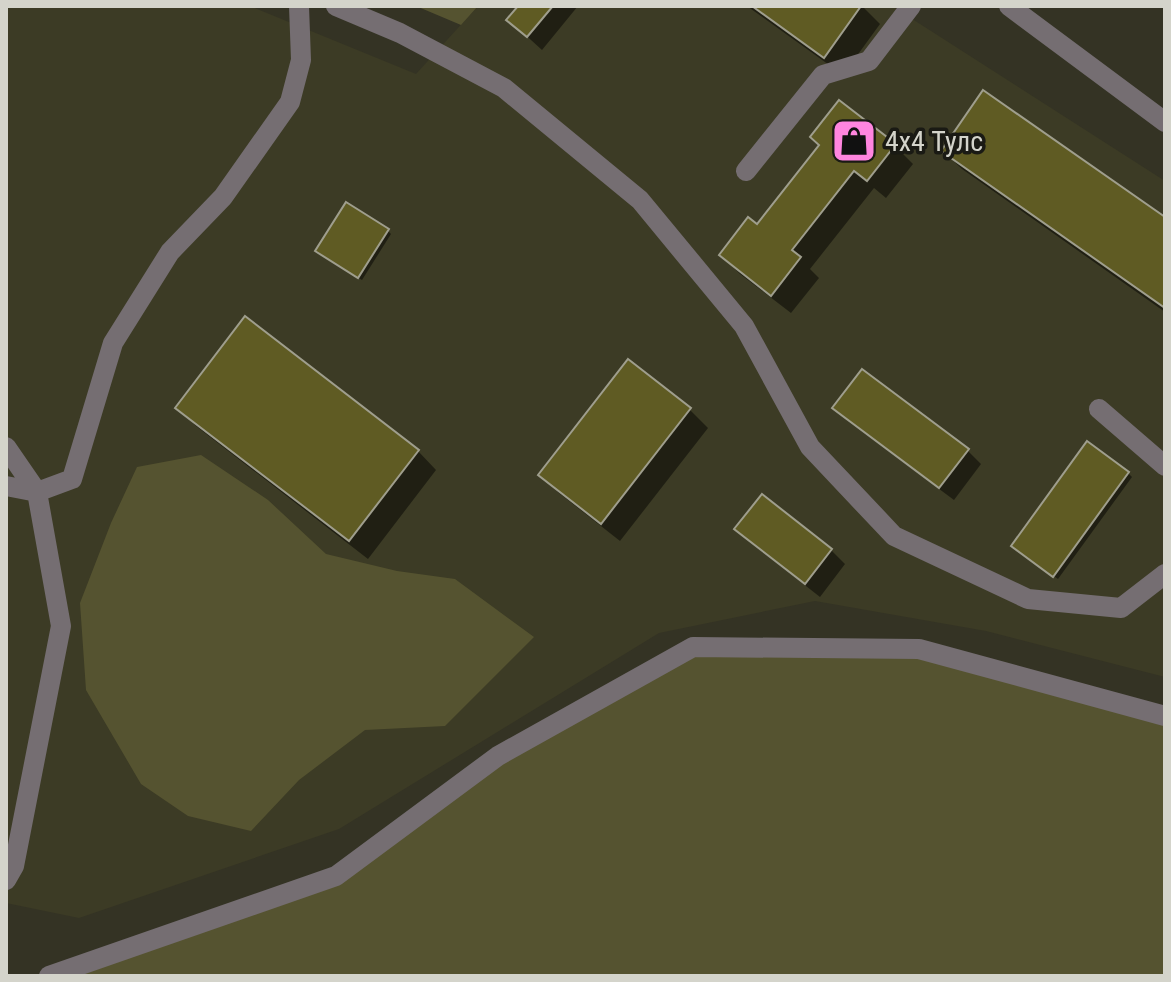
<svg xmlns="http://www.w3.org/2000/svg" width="1171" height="982" font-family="'Roboto Condensed',sans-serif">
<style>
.built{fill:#3c3b25}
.green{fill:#555330}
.shadow{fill:#0007}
.building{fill:#5f5b23;stroke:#9f9e8d;stroke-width:2}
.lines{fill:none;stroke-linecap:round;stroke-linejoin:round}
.minor{stroke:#756e72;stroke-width:20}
.labels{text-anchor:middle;stroke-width:7;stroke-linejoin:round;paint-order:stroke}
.poi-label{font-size:28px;fill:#d4d4cb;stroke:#1a1a14;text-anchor:start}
</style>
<rect width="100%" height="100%" fill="#343324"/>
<path class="built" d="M 6,6 L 250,6 L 416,74 L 478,6 L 892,6 L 1165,181 L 1165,677 L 986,631 L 815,601 L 659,633 L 339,829 L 79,918 L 6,903 Z"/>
<path class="green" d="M 416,6 L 478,6 L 461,25 Z
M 201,455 L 268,500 L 326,554 L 397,571 L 455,579 L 534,637 L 445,726 L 365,730 L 299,780 L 251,831 L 188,816 L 141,784 L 86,690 L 80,603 L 111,523 L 137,467 Z
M 693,647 L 919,649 L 1165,716 L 1165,976 L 49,976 L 336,876 L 498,756 Z"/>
<path class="shadow" d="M 520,6 L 578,6 L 542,50 L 509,20 Z
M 747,6 L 862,6 L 880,24 L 843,75 Z
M 894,145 L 913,164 L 886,198 L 874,188 L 810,269 L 819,278 L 791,313 L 740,274 L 721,255 L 757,227 Z
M 943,151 L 1165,220 L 1165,312 L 962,169 Z
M 387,230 L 391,234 L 362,280 L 322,255 Z
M 177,407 L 418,451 L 436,470 L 368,559 L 196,426 Z
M 835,408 L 967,450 L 981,464 L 954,500 L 849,422 Z
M 689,409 L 708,428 L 620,541 L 559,493 L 540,475 Z
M 1128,473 L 1132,477 L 1058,579 L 1017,550 Z
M 737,529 L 831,550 L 845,564 L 820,597 L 751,543 Z"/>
<path class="building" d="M 518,6 L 553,6 L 527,37 L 506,20 Z
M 752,6 L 861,6 L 824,58 Z
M 983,90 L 1165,217 L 1165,308 L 941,151 Z
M 839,100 L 896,144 L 867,181 L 854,171 L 792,250 L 801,257 L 771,296 L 719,255 L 748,217 L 757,224 L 819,145 L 810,137 Z
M 346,202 L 389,229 L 358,278 L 315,251 Z
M 245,316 L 419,450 L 349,541 L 175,408 Z
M 628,359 L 691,408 L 601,524 L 538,475 Z
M 862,369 L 969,449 L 939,488 L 832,408 Z
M 1087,441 L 1129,472 L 1053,577 L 1011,546 Z
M 762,494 L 832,549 L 805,584 L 734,529 Z"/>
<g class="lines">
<path class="minor" d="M 336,6 L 400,33 L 504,88 L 640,200 L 744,326 L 810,447 L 894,536 L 1028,599 L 1121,608 L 1165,574
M 1009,6 L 1165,122
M 746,171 L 823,75 L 869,61 L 911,6
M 1099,409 L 1165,466
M 6,447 L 37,492 L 61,626 L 14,866 L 6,880
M 6,486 L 37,492 L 72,479 L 113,343 L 170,252 L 223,197 L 290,102 L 301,60 L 299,6
M 49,976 L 336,876 L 498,756 L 693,647 L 919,649 L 1165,716"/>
</g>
<defs>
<g id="shop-square" transform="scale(2.3)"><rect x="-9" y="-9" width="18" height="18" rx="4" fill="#ff85df" stroke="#1a1a14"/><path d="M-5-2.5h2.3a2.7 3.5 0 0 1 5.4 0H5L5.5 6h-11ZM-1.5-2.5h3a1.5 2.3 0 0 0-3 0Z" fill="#111"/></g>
</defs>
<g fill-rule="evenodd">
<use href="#shop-square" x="854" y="141"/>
</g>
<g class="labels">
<g class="poi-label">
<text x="885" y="151">4x4 Тулс</text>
</g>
</g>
<rect width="1171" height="982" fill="none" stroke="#d4d4cb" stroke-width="16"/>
</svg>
